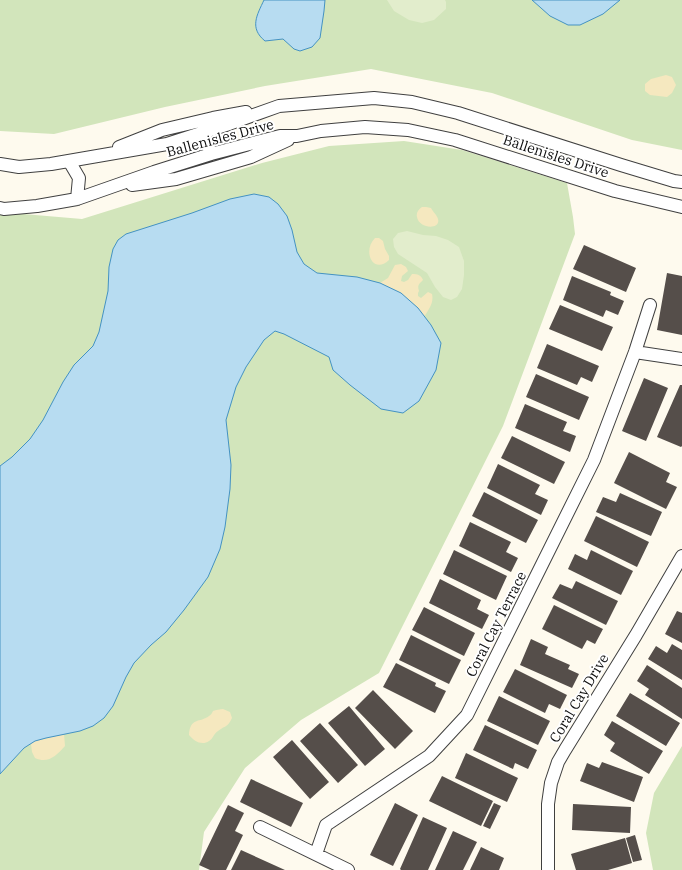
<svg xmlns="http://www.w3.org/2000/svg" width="682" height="870" font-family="'IBM Plex Serif',serif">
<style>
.green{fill:#d2e5bb}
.sand{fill:#f5e8bf}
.pitch{fill:#e2edcc}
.water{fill:#b7dcf1;stroke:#4492c2}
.building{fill:#554e4a}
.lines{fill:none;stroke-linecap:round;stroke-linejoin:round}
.street-casing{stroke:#404040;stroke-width:14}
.street{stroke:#fff;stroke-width:12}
.labels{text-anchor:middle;stroke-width:4;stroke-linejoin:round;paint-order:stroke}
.street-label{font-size:14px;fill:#0d0d0d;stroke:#fff}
</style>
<rect width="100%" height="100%" fill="#fefaee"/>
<path class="green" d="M 0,0 L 682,0 L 682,150 L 632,140 L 492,93 L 371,69 L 265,86 L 165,107 L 54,134 L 0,131 Z
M 404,141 L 462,150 L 567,183 L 573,217 L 575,234 L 503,426 L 379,673 L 301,720 L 245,768 L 204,832 L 199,870 L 0,870 L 0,212 L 82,219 L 262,163 L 329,146 Z
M 682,746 L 682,870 L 653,870 L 646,833 L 654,793 Z"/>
<path class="sand" d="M 666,75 L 672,77 L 676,85 L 672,93 L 667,97 L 650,95 L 645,91 L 645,84 L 651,79 Z
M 422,207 L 426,207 L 431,208 C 433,212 437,215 438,219 C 441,230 419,229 417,217 C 416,213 418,210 422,207 Z
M 375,238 L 379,238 L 383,241 L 385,249 L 389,256 L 389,260 C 373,275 362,251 375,238 Z
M 401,264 L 406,267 L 408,271 L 402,276 L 401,281 L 404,282 L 408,280 L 412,274 C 418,274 421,275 423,280 C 419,284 417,285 419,291 L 418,293 L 418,296 L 421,298 L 428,292 L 432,294 C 434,303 429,309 424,317 C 412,299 399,292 380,283 L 388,278 L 395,265 Z
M 223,709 L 230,712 L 232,718 C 227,728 226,725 218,731 C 214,733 213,739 209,741 C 202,746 194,741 189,735 C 190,717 200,723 209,716 C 211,715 212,713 213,711 C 216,710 220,709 223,709 Z
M 64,734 L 65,746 C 56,756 48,764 35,758 L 32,752 L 31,744 L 35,741 Z"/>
<path class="pitch" d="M 387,0 L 445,0 L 446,2 L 446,9 L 434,20 L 422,23 L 409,20 L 394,11 Z
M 407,231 L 423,235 L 436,236 L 448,240 L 459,247 L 464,261 L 464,275 L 462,289 L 457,297 L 451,300 L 443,297 L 435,287 L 427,273 L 398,254 L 394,247 L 393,239 L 398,233 Z"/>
<path class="water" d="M 264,0 L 325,0 L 324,11 L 320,38 L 312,47 L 300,51 L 294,49 L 283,39 L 265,41 C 249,28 257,15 264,0 Z
M 532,0 L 620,0 L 603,14 L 580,25 L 568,25 L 550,16 Z
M 254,194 L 269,197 L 278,204 L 287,216 L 292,230 L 297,252 L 304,264 L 317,273 L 357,277 L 380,283 L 401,293 L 418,308 L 431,325 L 441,343 L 436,370 L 419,401 L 403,413 L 381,409 L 350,385 L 333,370 L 329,357 L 284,334 L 275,331 L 264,340 L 246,367 L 236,387 L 226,420 L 231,465 L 230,489 L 225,527 L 220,549 L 208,577 L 184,610 L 166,632 L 151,645 L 134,663 L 126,677 L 113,706 L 104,718 L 93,726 L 80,731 L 46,738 L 35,741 L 24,748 L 0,774 L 0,466 L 12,457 L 30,439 L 43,420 L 63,382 L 74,365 L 93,346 L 99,332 L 108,291 L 109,267 L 113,249 L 118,240 L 126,234 L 192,213 L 230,199 Z"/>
<path class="building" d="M 584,245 L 636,268 L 626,292 L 573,269 Z
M 667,273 L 682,276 L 682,335 L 657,330 Z
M 572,276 L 611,292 L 610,295 L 624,301 L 618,315 L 606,310 L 603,317 L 563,300 Z
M 560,305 L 613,327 L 602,351 L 549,329 Z
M 547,344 L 599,366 L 592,382 L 581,377 L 577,385 L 537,368 Z
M 536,374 L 589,397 L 579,420 L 526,397 Z
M 644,378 L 668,388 L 646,441 L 622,431 Z
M 680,385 L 682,385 L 682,446 L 681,447 L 657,437 Z
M 525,404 L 567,422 L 563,431 L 576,436 L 570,452 L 515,428 Z
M 512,436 L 565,462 L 554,484 L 501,458 Z
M 629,452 L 670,473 L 666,482 L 677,487 L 666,509 L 614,483 Z
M 498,464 L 540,485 L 535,494 L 548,500 L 541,515 L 487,488 Z
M 484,492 L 538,520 L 526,543 L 472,516 Z
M 620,493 L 662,512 L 651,536 L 596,512 L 603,497 L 616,502 Z
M 596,516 L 649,542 L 637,567 L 584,541 Z
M 470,522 L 511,542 L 506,552 L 518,558 L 511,572 L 459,546 Z
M 454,550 L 507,576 L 496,600 L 443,574 Z
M 591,550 L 633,571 L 621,595 L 568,569 L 575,554 L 587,560 Z
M 440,579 L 481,600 L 477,609 L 489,615 L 482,629 L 429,603 Z
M 576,581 L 618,601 L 606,625 L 552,598 L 560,584 L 572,589 Z
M 554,605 L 603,629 L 595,644 L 587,640 L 582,649 L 542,629 Z
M 424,607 L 475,633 L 464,656 L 412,630 Z
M 677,611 L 682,613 L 682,643 L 665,634 Z
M 411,635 L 461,660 L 449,684 L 399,660 Z
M 531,639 L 548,647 L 545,654 L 570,665 L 568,669 L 579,674 L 572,688 L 520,665 Z
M 672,644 L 682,650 L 682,680 L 648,659 L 656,646 L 667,653 Z
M 396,663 L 436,683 L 435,686 L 446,691 L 435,713 L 383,687 Z
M 647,665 L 682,688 L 682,719 L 645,695 L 649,689 L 637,681 Z
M 515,669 L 567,695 L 560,709 L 549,704 L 545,713 L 503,692 Z
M 373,690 L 413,731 L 395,749 L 355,708 Z
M 630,693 L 680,723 L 666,746 L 616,716 Z
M 499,696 L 550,721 L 538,745 L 487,721 Z
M 349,706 L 385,749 L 365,766 L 328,723 Z
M 612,721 L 663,751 L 649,774 L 610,751 L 615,743 L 604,735 Z
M 320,723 L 358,765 L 338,783 L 300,741 Z
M 485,725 L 537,750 L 528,769 L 515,763 L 513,769 L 473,750 Z
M 292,740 L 329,782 L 310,799 L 273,757 Z
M 466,753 L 518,778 L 507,802 L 455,778 Z
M 602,762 L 643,777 L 634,802 L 580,781 L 587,763 L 599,768 Z
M 442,776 L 493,801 L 481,826 L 429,801 Z
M 251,779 L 303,803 L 291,827 L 240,802 Z
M 395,803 L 418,815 L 393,866 L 370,855 Z
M 494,803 L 501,806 L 490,829 L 483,826 Z
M 573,804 L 631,807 L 630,833 L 572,830 Z
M 228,805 L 244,813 L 235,831 L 243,835 L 226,870 L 210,870 L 199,865 Z
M 423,817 L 447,828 L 428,870 L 401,870 L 400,869 Z
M 453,831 L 477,842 L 463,870 L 435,870 Z
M 635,835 L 642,860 L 633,862 L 626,838 Z
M 625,838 L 632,863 L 608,870 L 576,870 L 571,854 Z
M 481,847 L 504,858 L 499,870 L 470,870 Z
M 241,850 L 285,870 L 231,870 Z"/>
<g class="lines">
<g class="street-casing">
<path id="street" d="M 203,132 L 211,154
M 119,147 L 162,130 L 213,118 L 246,112
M 69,161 L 79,178 L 77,199
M 0,164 L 19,167 L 51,164 L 167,144 L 226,125 L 279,106 L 374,98 L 412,102 L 458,113 L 621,165 L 674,181 L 682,182
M 132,185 L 176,179 L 251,157 L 288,140
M 0,208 L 4,209 L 37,206 L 77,199 L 154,172 L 211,154 L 280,136 L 297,136 L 321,131 L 365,127 L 408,130 L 455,140 L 615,191 L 682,207
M 635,352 L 682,359
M 260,827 L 348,870
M 316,854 L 326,825 L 429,756 L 467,715 L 594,460 L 635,352 L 650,305
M 548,870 L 548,804 L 551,783 L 558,762 L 565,750 L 636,635 L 682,556"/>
</g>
<use href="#street" class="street"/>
</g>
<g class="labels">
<g class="street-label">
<text transform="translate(220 138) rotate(-15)" y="5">Ballenisles Drive</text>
<text transform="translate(556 156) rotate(18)" y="5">Ballenisles Drive</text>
<text transform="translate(496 624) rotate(-63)" y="5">Coral Cay Terrace</text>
<text transform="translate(579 698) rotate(-59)" y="5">Coral Cay Drive</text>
</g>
</g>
</svg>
